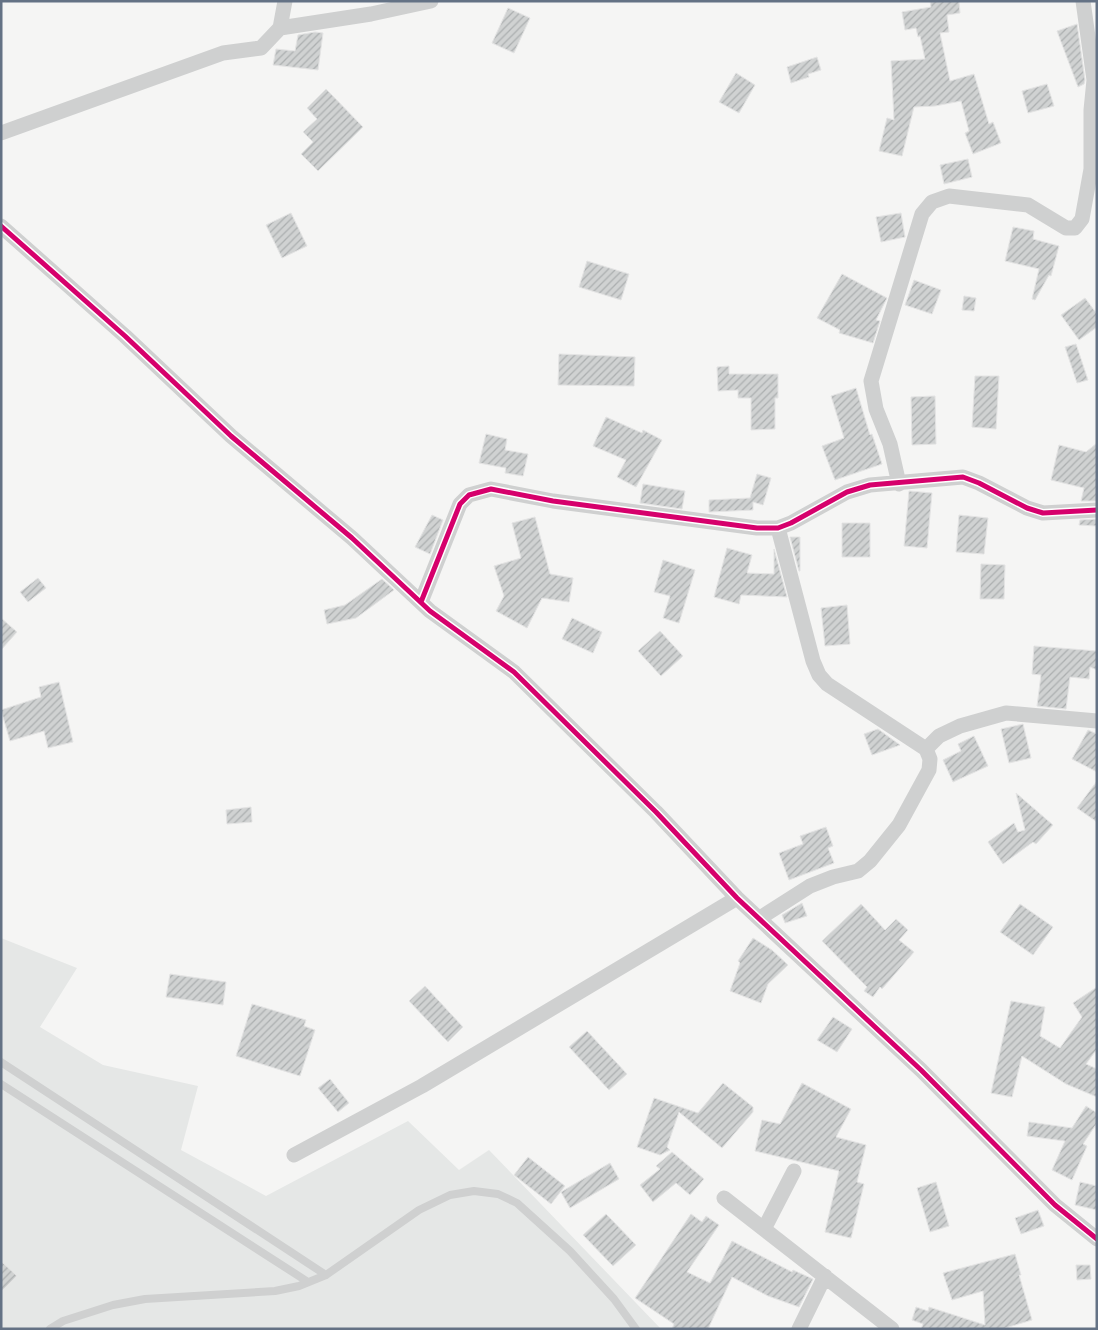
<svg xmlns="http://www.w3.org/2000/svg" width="1098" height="1330" font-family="Figtree,sans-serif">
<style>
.built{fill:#e5e7e6}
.building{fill:url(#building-hatch);stroke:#e4e4e4}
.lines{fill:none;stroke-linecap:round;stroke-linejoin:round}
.lane{stroke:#cfd0d0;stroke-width:8}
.street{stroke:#cfd0d0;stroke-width:15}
.cycleway-casing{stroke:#fff;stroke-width:8}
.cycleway{stroke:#d6006c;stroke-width:5}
</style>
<defs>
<pattern id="building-hatch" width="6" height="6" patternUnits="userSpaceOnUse" patternTransform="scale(1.25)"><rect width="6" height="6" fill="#d0d2d2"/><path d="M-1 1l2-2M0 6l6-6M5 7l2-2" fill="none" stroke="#acafb0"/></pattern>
</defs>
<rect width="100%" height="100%" fill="#f5f5f4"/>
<path class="built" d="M 1,938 L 77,968 L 40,1027 L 103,1065 L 198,1086 L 181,1150 L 266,1196 L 408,1121 L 459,1170 L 489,1150 L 661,1329 L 1,1329 Z"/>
<path class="building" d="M 930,1 L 959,1 L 960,13 L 947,15 L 949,32 L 940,33 L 950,81 L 974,74 L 989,124 L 993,122 L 1001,143 L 973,154 L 965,133 L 969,131 L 961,101 L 935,106 L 914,107 L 902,156 L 879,151 L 887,118 L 894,120 L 891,61 L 925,59 L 920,36 L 918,37 L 916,28 L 905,30 L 902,12 L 931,7 Z
M 508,8 L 530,18 L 514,53 L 492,43 Z
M 1077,24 L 1085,80 L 1084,84 L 1078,87 L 1057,31 Z
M 315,32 L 323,33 L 318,70 L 273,65 L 276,49 L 295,51 L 298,35 Z
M 817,57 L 821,70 L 808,74 L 809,77 L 791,83 L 787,67 Z
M 736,73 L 755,85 L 739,113 L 719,102 Z
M 1047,84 L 1054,106 L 1028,113 L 1022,91 Z
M 326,89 L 363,127 L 318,171 L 301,154 L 313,142 L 303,132 L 317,119 L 307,108 Z
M 968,159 L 972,177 L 944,184 L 940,165 Z
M 291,213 L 307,246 L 282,258 L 266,225 Z
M 901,213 L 905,237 L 881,242 L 876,217 Z
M 1013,227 L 1034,231 L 1033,239 L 1059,246 L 1051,276 L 1049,275 L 1035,300 L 1032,299 L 1039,269 L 1005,261 Z
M 587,261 L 629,274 L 621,300 L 579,287 Z
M 842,274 L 887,298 L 876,320 L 880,321 L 873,343 L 839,333 L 840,330 L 817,318 Z
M 914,280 L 941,290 L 932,314 L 905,305 Z
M 964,296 L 976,298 L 974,311 L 962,310 Z
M 1085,298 L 1097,314 L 1097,327 L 1079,340 L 1061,315 Z
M 1076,344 L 1088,380 L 1077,383 L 1065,347 Z
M 559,354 L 635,357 L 634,386 L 558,385 Z
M 729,366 L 729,374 L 778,374 L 778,398 L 775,398 L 775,429 L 751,430 L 751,398 L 738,398 L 738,390 L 718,391 L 717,367 Z
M 975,376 L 999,376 L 996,429 L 972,427 Z
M 856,388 L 870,435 L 872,434 L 882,464 L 835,480 L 822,446 L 844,438 L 831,396 Z
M 935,396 L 936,444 L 912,445 L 911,397 Z
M 606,417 L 642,433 L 643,430 L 662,440 L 636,487 L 617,477 L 626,460 L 593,446 Z
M 486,434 L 507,439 L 505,450 L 528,454 L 523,476 L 505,473 L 506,468 L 479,463 Z
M 1097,443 L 1097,501 L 1081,501 L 1084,488 L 1051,480 L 1059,445 L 1086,452 Z
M 757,474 L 771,478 L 763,505 L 753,502 L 753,510 L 709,512 L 709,500 L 750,498 Z
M 643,484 L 685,491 L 682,509 L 640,503 Z
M 909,491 L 932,493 L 927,548 L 904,546 Z
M 432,515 L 443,520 L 430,554 L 415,547 Z
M 959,515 L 988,518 L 984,554 L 956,552 Z
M 535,517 L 550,574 L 573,578 L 569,602 L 542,598 L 527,628 L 496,611 L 504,596 L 494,566 L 521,558 L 512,523 Z
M 1097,519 L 1097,526 L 1079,525 L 1080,520 Z
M 842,523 L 870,523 L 870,557 L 842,557 Z
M 790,537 L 800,537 L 800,571 L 799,571 Z
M 727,548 L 752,555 L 747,573 L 774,574 L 774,549 L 787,597 L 741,595 L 739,604 L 714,597 Z
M 663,560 L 695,570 L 679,623 L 663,618 L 670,596 L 654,592 Z
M 981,564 L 1005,565 L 1004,599 L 980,599 Z
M 38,578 L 46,588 L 28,602 L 20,592 Z
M 382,579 L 394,590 L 356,618 L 327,624 L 324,610 L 345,605 Z
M 847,605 L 850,644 L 825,646 L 821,608 Z
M 1,618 L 17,632 L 1,650 Z
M 572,618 L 602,632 L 593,653 L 562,639 Z
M 660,631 L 683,656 L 661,676 L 638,651 Z
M 1034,646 L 1097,651 L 1097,670 L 1090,667 L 1089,679 L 1070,677 L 1066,709 L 1037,706 L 1041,675 L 1032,674 Z
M 59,682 L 73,742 L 48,748 L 44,731 L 10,741 L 1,710 L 41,697 L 39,687 Z
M 1023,724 L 1031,758 L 1009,763 L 1001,729 Z
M 878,729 L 900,745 L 872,755 L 864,734 Z
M 1088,730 L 1097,734 L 1097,772 L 1072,759 Z
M 974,736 L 988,766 L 953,782 L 943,760 L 961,751 L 958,744 Z
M 1097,781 L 1097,822 L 1077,808 Z
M 1016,793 L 1053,825 L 1036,844 L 1033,842 L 1003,864 L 988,842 L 1014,823 L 1018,832 L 1025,830 Z
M 251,807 L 252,822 L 227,824 L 226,810 Z
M 826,827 L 833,846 L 828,848 L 834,863 L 789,880 L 779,853 L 803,844 L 800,836 Z
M 802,903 L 807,916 L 785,923 L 782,915 Z
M 861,904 L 885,930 L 896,919 L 908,930 L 899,940 L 914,952 L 882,989 L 880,987 L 873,997 L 864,991 L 867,987 L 822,941 Z
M 1020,904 L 1053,927 L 1033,955 L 1000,932 Z
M 753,938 L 772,950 L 788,965 L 768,984 L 761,1003 L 730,991 L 740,963 L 738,961 Z
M 170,974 L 226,982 L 223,1005 L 166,997 Z
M 425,986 L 463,1027 L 448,1042 L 409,1001 Z
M 1097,987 L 1097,1049 L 1086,1064 L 1097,1069 L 1097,1097 L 1066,1084 L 1022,1056 L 1012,1097 L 991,1093 L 1011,1001 L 1045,1007 L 1040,1036 L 1060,1048 L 1082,1017 L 1073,1003 Z
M 252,1004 L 306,1020 L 304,1026 L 315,1030 L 300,1076 L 236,1056 Z
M 833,1017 L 852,1029 L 837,1052 L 817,1040 Z
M 587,1031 L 627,1074 L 609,1090 L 569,1047 Z
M 330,1079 L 349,1103 L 338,1112 L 318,1088 Z
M 723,1083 L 753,1107 L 753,1112 L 722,1148 L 679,1112 L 667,1147 L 670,1150 L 660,1155 L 637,1147 L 654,1098 L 698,1113 Z
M 802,1083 L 851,1109 L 836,1137 L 866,1145 L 857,1182 L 864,1184 L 851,1238 L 825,1232 L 839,1171 L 755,1151 L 762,1120 L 780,1124 Z
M 1086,1106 L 1097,1113 L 1097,1123 L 1083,1144 L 1087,1146 L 1072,1180 L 1052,1170 L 1065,1141 L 1027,1136 L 1029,1122 L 1072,1128 Z
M 672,1152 L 704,1179 L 690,1195 L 676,1183 L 653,1202 L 640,1185 L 660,1169 L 656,1166 Z
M 528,1157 L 565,1186 L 551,1204 L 514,1175 Z
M 610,1163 L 619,1179 L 570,1208 L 561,1192 Z
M 936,1182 L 949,1226 L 930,1232 L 917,1188 Z
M 1080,1182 L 1097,1186 L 1097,1210 L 1075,1205 Z
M 1038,1210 L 1044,1226 L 1021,1234 L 1015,1218 Z
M 606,1214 L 636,1245 L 613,1266 L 583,1235 Z
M 691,1214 L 702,1222 L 706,1216 L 719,1225 L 687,1272 L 710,1283 L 732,1241 L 792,1272 L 793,1270 L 813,1279 L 799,1307 L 768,1296 L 732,1277 L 708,1329 L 672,1329 L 674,1324 L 635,1298 Z
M 1015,1254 L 1021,1275 L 1019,1275 L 1032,1320 L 1002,1329 L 921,1329 L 923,1324 L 912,1320 L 916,1307 L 928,1311 L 929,1307 L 985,1325 L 983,1291 L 952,1300 L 943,1273 Z
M 1,1261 L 17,1276 L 1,1292 Z
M 1076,1265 L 1090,1265 L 1091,1279 L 1077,1280 Z"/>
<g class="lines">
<path class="lane" d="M 1,1062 L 326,1275
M 1,1084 L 308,1282
M 50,1329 L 63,1321 L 113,1305 L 145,1299 L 275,1291 L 299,1286 L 326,1275 L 419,1210 L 450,1195 L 474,1191 L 498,1194 L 517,1203 L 570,1251 L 614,1299 L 636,1329"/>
<path class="street" d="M 280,28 L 285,1
M 1,133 L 223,53 L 261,48 L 280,28 L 371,14 L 431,1
M 1,226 L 125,336 L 231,436 L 352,538 L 430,611 L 514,672 L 656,812 L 737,898 L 921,1070 L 1055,1205 L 1097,1239
M 899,484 L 890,444 L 876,409 L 871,381 L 922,214 L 932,202 L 949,196 L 1028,205 L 1066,228 L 1075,228 L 1082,219 L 1091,169 L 1091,110 L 1094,80 L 1083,1
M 421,602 L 460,504 L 469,495 L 491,489 L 553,501 L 757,528 L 778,528 L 791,523 L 847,492 L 870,485 L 963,477 L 979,483 L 1027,508 L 1043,513 L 1097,510
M 926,749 L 939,736 L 960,726 L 1006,713 L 1097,721
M 760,918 L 810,886 L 833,877 L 858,871 L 870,861 L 899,825 L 929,770 L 930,759 L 926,749 L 827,684 L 819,675 L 813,661 L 778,528
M 294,1155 L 422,1086 L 737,898
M 724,1198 L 892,1329
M 764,1229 L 794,1171
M 799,1329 L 825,1276"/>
<g class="cycleway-casing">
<path id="cycleway" d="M 1,226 L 125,336 L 231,436 L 352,538 L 430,611 L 514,672 L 656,812 L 737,898 L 921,1070 L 1055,1205 L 1097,1239
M 421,602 L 460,504 L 469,495 L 491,489 L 553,501 L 757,528 L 778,528 L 791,523 L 847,492 L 870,485 L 963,477 L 979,483 L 1027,508 L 1043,513 L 1097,510"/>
</g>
<use href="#cycleway" class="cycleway"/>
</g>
<rect width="1098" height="1330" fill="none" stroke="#647285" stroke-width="5"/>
</svg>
